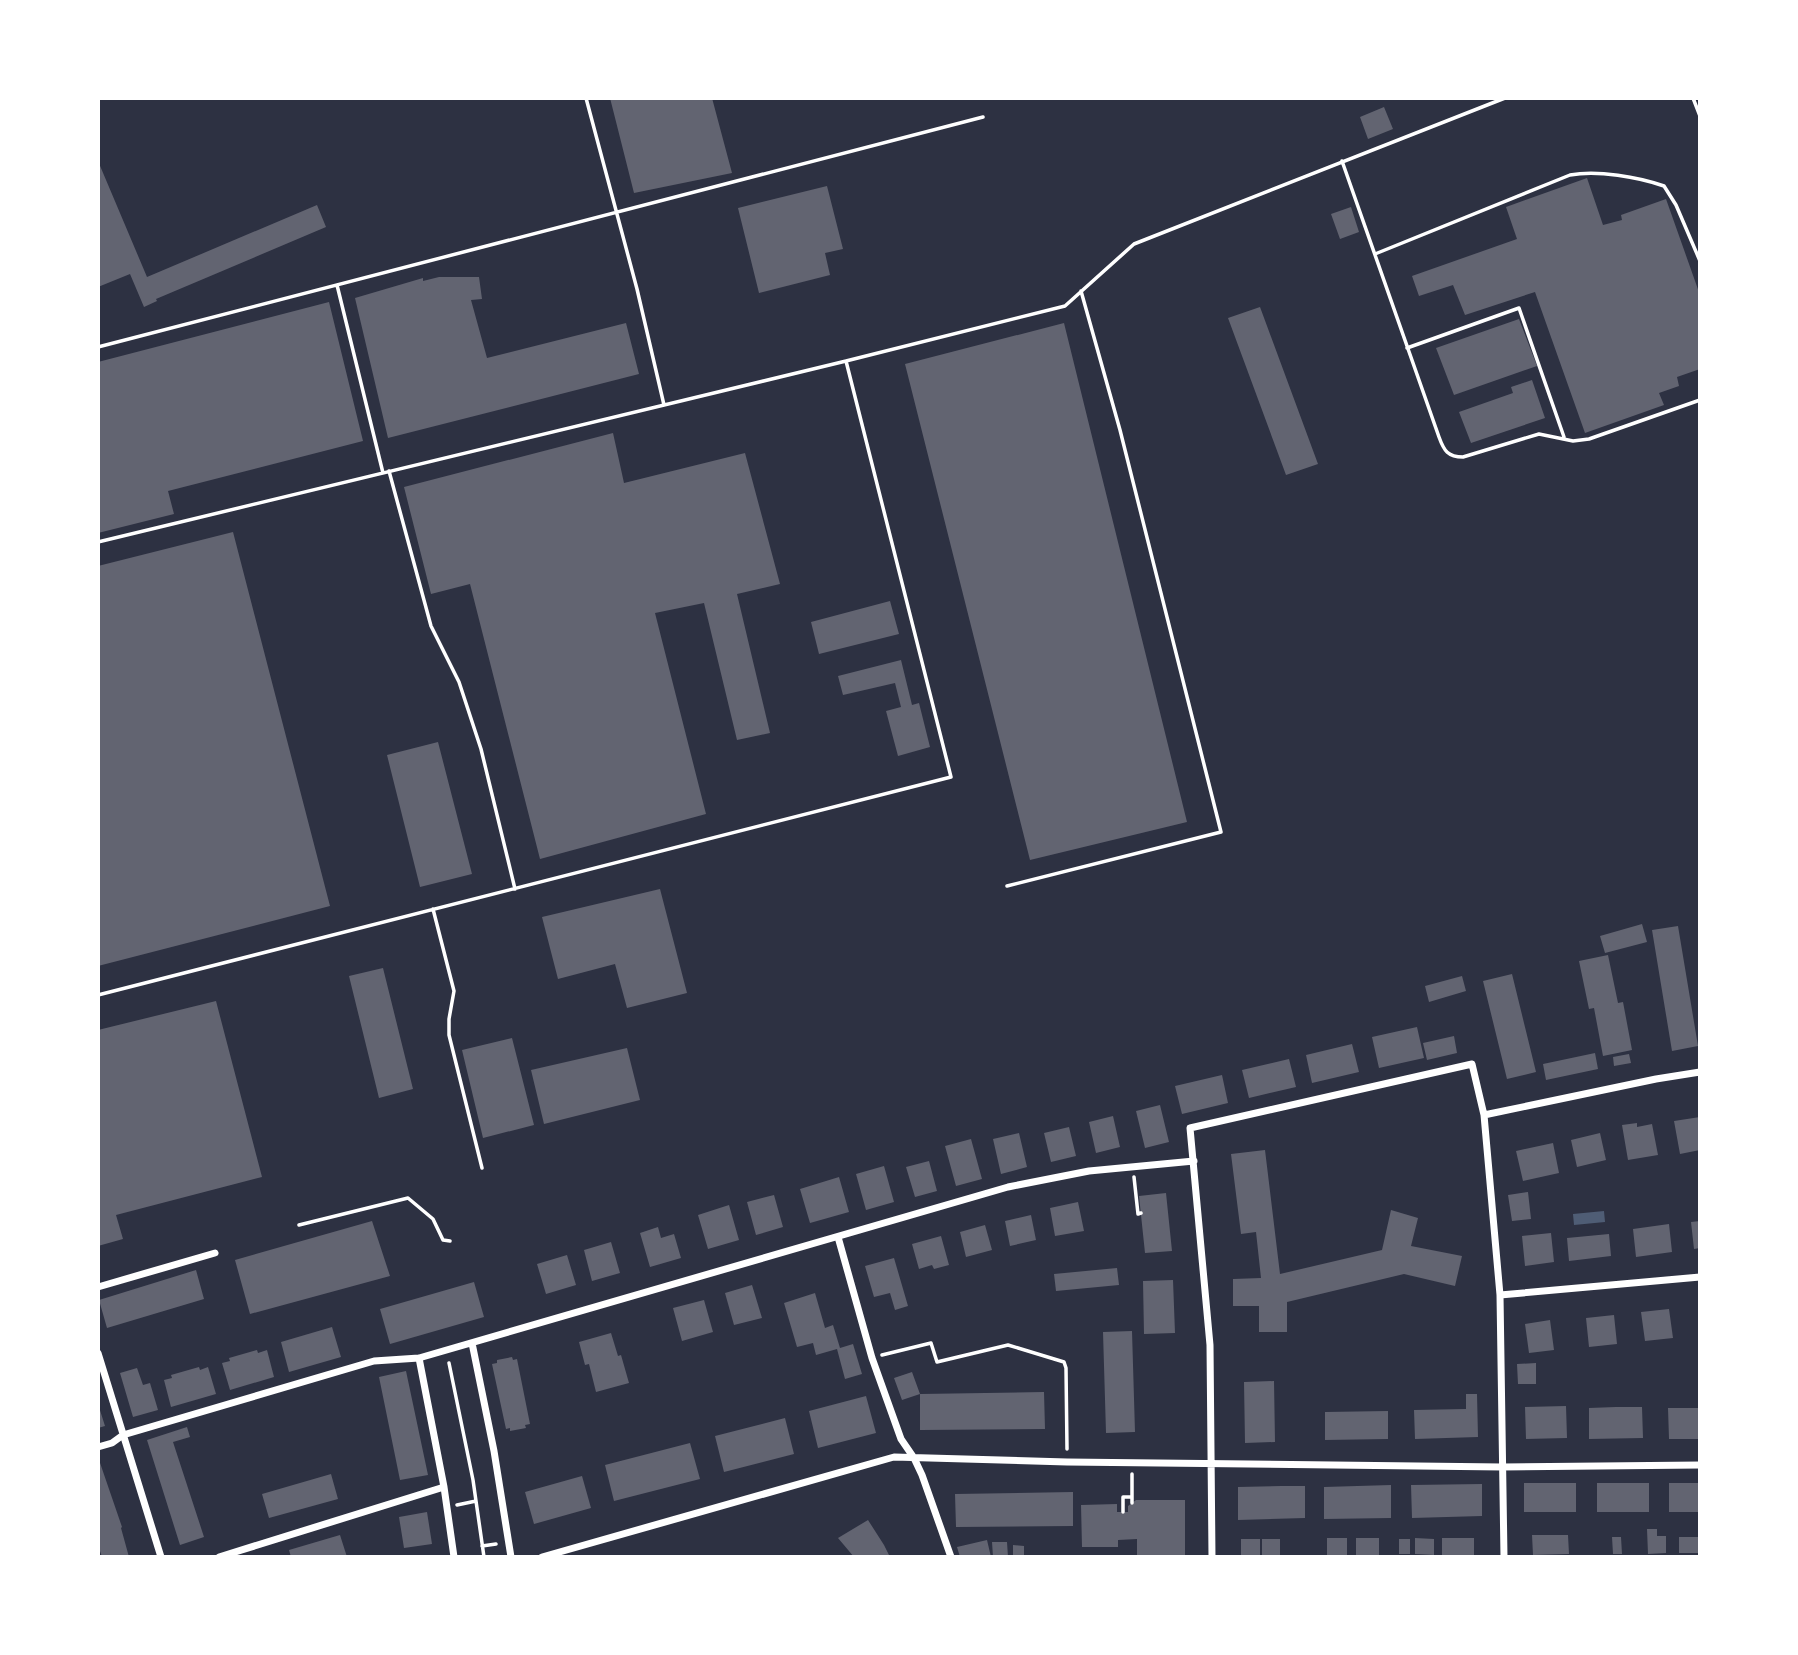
<svg xmlns="http://www.w3.org/2000/svg" width="1798" height="1655" font-family="'Roboto Serif',serif">
<style>
.water{fill:#4f5d75}
.building{fill:#626471}
.lines{fill:none;stroke-linecap:round;stroke-linejoin:round}
.path{stroke:#fff;stroke-width:3.5}
.service{stroke:#fff;stroke-width:3.5}
.minor{stroke:#fff;stroke-width:7}
</style>
<rect width="100%" height="100%" fill="#2d3142"/>
<path class="water" d="M 1604,1211 L 1605,1222 L 1574,1225 L 1573,1214 Z"/>
<path class="building" d="M 610,98 L 712,98 L 732,173 L 634,193 Z
M 1384,107 L 1393,129 L 1368,139 L 1360,117 Z
M 98,161 L 147,277 L 317,205 L 326,227 L 156,299 L 157,301 L 144,307 L 130,274 L 98,287 Z
M 1587,178 L 1603,225 L 1622,220 L 1621,215 L 1666,199 L 1700,295 L 1700,369 L 1677,377 L 1679,386 L 1659,393 L 1664,405 L 1585,433 L 1535,292 L 1465,315 L 1453,285 L 1419,296 L 1412,276 L 1517,239 L 1506,207 Z
M 827,186 L 843,249 L 825,253 L 830,275 L 759,293 L 738,208 Z
M 1351,207 L 1359,232 L 1340,239 L 1331,214 Z
M 439,277 L 479,277 L 482,299 L 471,300 L 487,358 L 626,323 L 639,374 L 388,438 L 355,298 L 423,278 L 423,281 Z
M 329,302 L 363,441 L 168,491 L 174,514 L 98,533 L 98,362 Z
M 1260,307 L 1318,464 L 1286,475 L 1228,318 Z
M 1519,319 L 1537,366 L 1454,395 L 1436,348 Z
M 1064,323 L 1187,822 L 1030,860 L 905,364 Z
M 1532,380 L 1545,418 L 1471,443 L 1459,412 L 1513,393 L 1511,387 Z
M 613,433 L 624,483 L 745,453 L 780,584 L 737,594 L 770,733 L 737,740 L 704,603 L 655,613 L 706,814 L 540,859 L 470,584 L 431,594 L 404,487 Z
M 233,532 L 330,906 L 98,966 L 98,566 Z
M 890,601 L 899,634 L 819,654 L 811,622 Z
M 901,660 L 912,705 L 919,703 L 930,747 L 898,756 L 886,711 L 901,707 L 895,683 L 843,695 L 838,676 Z
M 438,742 L 472,874 L 420,887 L 387,755 Z
M 660,889 L 687,993 L 627,1008 L 615,964 L 558,979 L 542,917 Z
M 1642,924 L 1647,942 L 1605,953 L 1600,936 Z
M 1678,926 L 1698,1046 L 1672,1051 L 1652,930 Z
M 1608,955 L 1618,1003 L 1623,1002 L 1632,1050 L 1603,1056 L 1594,1008 L 1589,1009 L 1579,961 Z
M 383,968 L 413,1089 L 379,1098 L 349,976 Z
M 1512,974 L 1536,1072 L 1507,1079 L 1483,981 Z
M 1462,976 L 1466,991 L 1429,1002 L 1425,986 Z
M 216,1001 L 262,1177 L 116,1215 L 123,1239 L 98,1246 L 98,1030 Z
M 1417,1027 L 1424,1058 L 1379,1068 L 1372,1037 Z
M 1454,1036 L 1457,1053 L 1427,1060 L 1423,1043 Z
M 512,1038 L 534,1125 L 483,1138 L 462,1050 Z
M 1352,1044 L 1359,1072 L 1312,1083 L 1306,1055 Z
M 627,1048 L 640,1100 L 544,1124 L 531,1070 Z
M 1595,1053 L 1598,1069 L 1546,1080 L 1543,1064 Z
M 1629,1054 L 1631,1063 L 1614,1066 L 1613,1057 Z
M 1289,1059 L 1296,1087 L 1249,1098 L 1242,1070 Z
M 1222,1075 L 1228,1103 L 1182,1114 L 1175,1086 Z
M 1160,1105 L 1169,1142 L 1145,1148 L 1136,1111 Z
M 1113,1116 L 1120,1147 L 1096,1153 L 1089,1122 Z
M 1700,1117 L 1700,1150 L 1680,1154 L 1674,1121 Z
M 1637,1123 L 1637,1127 L 1652,1124 L 1658,1155 L 1628,1160 L 1622,1125 Z
M 1069,1127 L 1076,1156 L 1051,1162 L 1044,1133 Z
M 1019,1133 L 1027,1167 L 1001,1174 L 993,1139 Z
M 1600,1133 L 1606,1160 L 1577,1167 L 1571,1140 Z
M 971,1139 L 982,1179 L 956,1186 L 945,1146 Z
M 1553,1143 L 1559,1173 L 1523,1181 L 1516,1151 Z
M 1265,1150 L 1280,1274 L 1382,1250 L 1391,1210 L 1418,1218 L 1411,1246 L 1462,1256 L 1455,1286 L 1404,1274 L 1287,1302 L 1287,1332 L 1259,1332 L 1259,1306 L 1233,1306 L 1233,1279 L 1261,1278 L 1256,1232 L 1241,1234 L 1231,1154 Z
M 929,1161 L 937,1191 L 915,1197 L 906,1167 Z
M 884,1166 L 894,1202 L 866,1210 L 856,1174 Z
M 839,1177 L 849,1212 L 810,1223 L 800,1189 Z
M 1528,1192 L 1531,1219 L 1512,1221 L 1508,1195 Z
M 1166,1193 L 1172,1251 L 1145,1253 L 1139,1196 Z
M 774,1195 L 783,1227 L 756,1235 L 747,1202 Z
M 1078,1202 L 1084,1231 L 1055,1236 L 1050,1208 Z
M 729,1205 L 739,1240 L 708,1249 L 698,1215 Z
M 1031,1215 L 1036,1240 L 1010,1246 L 1005,1221 Z
M 372,1221 L 390,1276 L 250,1314 L 235,1260 Z
M 1700,1221 L 1700,1248 L 1694,1249 L 1691,1222 Z
M 1669,1224 L 1672,1252 L 1636,1257 L 1633,1229 Z
M 985,1225 L 992,1250 L 966,1257 L 960,1232 Z
M 658,1227 L 661,1238 L 674,1234 L 681,1258 L 650,1267 L 640,1233 Z
M 1551,1233 L 1554,1262 L 1525,1266 L 1522,1236 Z
M 1609,1234 L 1611,1256 L 1569,1261 L 1567,1238 Z
M 941,1236 L 949,1265 L 934,1269 L 932,1265 L 919,1269 L 912,1244 Z
M 611,1242 L 620,1273 L 592,1281 L 584,1250 Z
M 567,1255 L 576,1285 L 546,1294 L 537,1264 Z
M 894,1258 L 908,1306 L 895,1310 L 890,1293 L 874,1297 L 865,1266 Z
M 1117,1268 L 1119,1285 L 1056,1291 L 1054,1274 Z
M 196,1270 L 204,1299 L 107,1328 L 99,1300 Z
M 1173,1280 L 1175,1333 L 1144,1334 L 1143,1281 Z
M 474,1282 L 484,1317 L 390,1344 L 380,1309 Z
M 752,1285 L 762,1318 L 734,1325 L 725,1293 Z
M 815,1293 L 825,1328 L 833,1325 L 840,1348 L 853,1344 L 862,1374 L 845,1379 L 837,1349 L 816,1355 L 813,1343 L 797,1347 L 784,1303 Z
M 704,1300 L 713,1332 L 682,1341 L 673,1308 Z
M 1669,1309 L 1673,1338 L 1645,1341 L 1641,1312 Z
M 1614,1315 L 1617,1344 L 1589,1347 L 1586,1318 Z
M 1550,1320 L 1554,1350 L 1529,1353 L 1525,1324 Z
M 332,1327 L 341,1357 L 289,1372 L 281,1342 Z
M 1132,1331 L 1135,1432 L 1106,1433 L 1103,1332 Z
M 611,1333 L 618,1356 L 621,1355 L 629,1383 L 596,1392 L 589,1364 L 585,1365 L 579,1342 Z
M 257,1350 L 258,1353 L 267,1350 L 274,1377 L 230,1390 L 222,1363 L 230,1361 L 229,1358 Z
M 512,1357 L 513,1360 L 517,1359 L 530,1424 L 525,1425 L 526,1428 L 510,1431 L 510,1428 L 506,1429 L 492,1364 L 497,1363 L 497,1360 Z
M 1536,1363 L 1536,1384 L 1518,1384 L 1517,1364 Z
M 199,1367 L 200,1370 L 208,1367 L 216,1394 L 171,1407 L 164,1380 L 172,1378 L 171,1375 Z
M 137,1368 L 143,1385 L 150,1383 L 158,1410 L 133,1417 L 120,1373 Z
M 406,1371 L 428,1475 L 400,1480 L 379,1377 Z
M 912,1372 L 920,1394 L 902,1400 L 894,1378 Z
M 1274,1381 L 1275,1442 L 1245,1443 L 1244,1382 Z
M 1044,1392 L 1045,1429 L 920,1430 L 920,1394 Z
M 1466,1394 L 1477,1394 L 1478,1437 L 1415,1439 L 1414,1410 L 1466,1409 Z
M 866,1396 L 876,1433 L 818,1448 L 809,1411 Z
M 98,1404 L 105,1426 L 98,1428 Z
M 1566,1406 L 1567,1438 L 1526,1439 L 1525,1407 Z
M 1616,1407 L 1642,1407 L 1643,1438 L 1589,1439 L 1589,1408 Z
M 1668,1408 L 1700,1408 L 1700,1439 L 1669,1439 Z
M 1388,1411 L 1388,1439 L 1325,1440 L 1325,1412 Z
M 785,1418 L 794,1454 L 724,1472 L 715,1436 Z
M 187,1427 L 190,1437 L 173,1442 L 204,1537 L 180,1545 L 147,1440 Z
M 690,1443 L 700,1479 L 614,1501 L 605,1465 Z
M 98,1457 L 122,1527 L 121,1528 L 129,1557 L 102,1557 L 98,1545 Z
M 331,1474 L 338,1499 L 269,1518 L 262,1494 Z
M 582,1476 L 591,1508 L 534,1524 L 525,1492 Z
M 1524,1483 L 1576,1483 L 1576,1512 L 1524,1512 Z
M 1597,1483 L 1649,1483 L 1649,1512 L 1597,1512 Z
M 1669,1483 L 1700,1483 L 1700,1512 L 1669,1512 Z
M 1482,1484 L 1482,1516 L 1412,1518 L 1411,1485 Z
M 1391,1485 L 1391,1518 L 1324,1519 L 1324,1487 Z
M 1282,1486 L 1305,1486 L 1305,1518 L 1238,1520 L 1238,1487 Z
M 1073,1492 L 1073,1526 L 956,1527 L 955,1494 Z
M 1136,1500 L 1185,1500 L 1185,1555 L 1137,1555 L 1137,1539 L 1118,1540 L 1118,1547 L 1082,1547 L 1081,1505 L 1117,1504 L 1117,1512 L 1128,1512 L 1128,1506 Z
M 427,1512 L 432,1544 L 404,1548 L 399,1517 Z
M 868,1520 L 884,1545 L 890,1557 L 854,1557 L 838,1538 Z
M 1647,1529 L 1657,1529 L 1657,1536 L 1666,1536 L 1666,1553 L 1648,1554 Z
M 340,1535 L 347,1557 L 291,1557 L 289,1550 Z
M 1532,1535 L 1568,1535 L 1569,1554 L 1533,1555 Z
M 1612,1537 L 1621,1537 L 1622,1554 L 1613,1554 Z
M 1679,1537 L 1700,1537 L 1700,1553 L 1679,1553 Z
M 1327,1538 L 1347,1538 L 1347,1555 L 1327,1555 Z
M 1356,1538 L 1379,1538 L 1379,1555 L 1356,1555 Z
M 1415,1538 L 1434,1539 L 1434,1555 L 1415,1554 Z
M 1442,1538 L 1474,1538 L 1474,1555 L 1442,1555 Z
M 1241,1539 L 1260,1539 L 1260,1556 L 1241,1556 Z
M 1262,1539 L 1280,1539 L 1280,1555 L 1262,1556 Z
M 1399,1539 L 1410,1539 L 1410,1554 L 1399,1554 Z
M 987,1540 L 991,1557 L 960,1557 L 957,1547 Z
M 992,1542 L 1007,1542 L 1008,1557 L 993,1557 Z
M 1013,1545 L 1024,1546 L 1024,1557 L 1013,1557 Z"/>
<g class="lines">
<path class="path" d="M 1693,98 L 1700,116
M 1134,1177 L 1138,1214 L 1141,1213
M 882,1355 L 931,1343 L 937,1362 L 1008,1345 L 1064,1362 L 1066,1368 L 1067,1449
M 449,1363 L 473,1480 L 484,1557
M 1132,1474 L 1132,1503
M 457,1505 L 476,1501
M 1123,1512 L 1123,1497 L 1132,1497
M 482,1546 L 496,1544"/>
<path class="service" d="M 586,98 L 637,289 L 664,405
M 1342,161 L 1439,437 C 1444,451 1448,457 1463,457 L 1539,434 L 1573,441 L 1589,439 L 1700,400
M 1375,254 L 1570,175 C 1598,170 1638,177 1664,186 L 1676,205 L 1700,261
M 337,285 L 383,473
M 98,347 L 983,117
M 1407,348 L 1519,308 L 1564,437
M 389,471 L 431,626 L 459,682 L 481,749 L 515,889
M 98,542 L 846,361 L 1065,306 L 1134,244 L 1505,98
M 1007,886 L 1221,832 L 1120,430 L 1081,291
M 433,909 L 454,991 L 449,1019 L 449,1035 L 482,1168
M 98,995 L 951,777 L 846,361
M 299,1225 L 408,1198 L 433,1219 L 443,1240 L 450,1241"/>
<path class="minor" d="M 1484,1115 L 1656,1079 L 1700,1072
M 838,1237 L 872,1358 L 901,1439 L 914,1458 L 922,1475 L 951,1557
M 98,1287 L 215,1253
M 1500,1295 L 1700,1277
M 472,1343 L 494,1451 L 511,1557
M 98,1353 L 161,1557
M 419,1358 L 444,1487 L 454,1557
M 98,1447 L 112,1443 L 123,1435 L 374,1361 L 419,1358 L 1008,1187 L 1089,1171 L 1194,1161
M 219,1557 L 444,1487
M 542,1557 L 894,1457 L 1067,1462 L 1502,1467 L 1700,1465
M 1212,1557 L 1210,1345 L 1190,1128 L 1472,1064 L 1484,1115 L 1500,1295 L 1504,1557"/>
</g>
<rect width="1798" height="1655" fill="none" stroke="#ffffff" stroke-width="200"/>
</svg>
